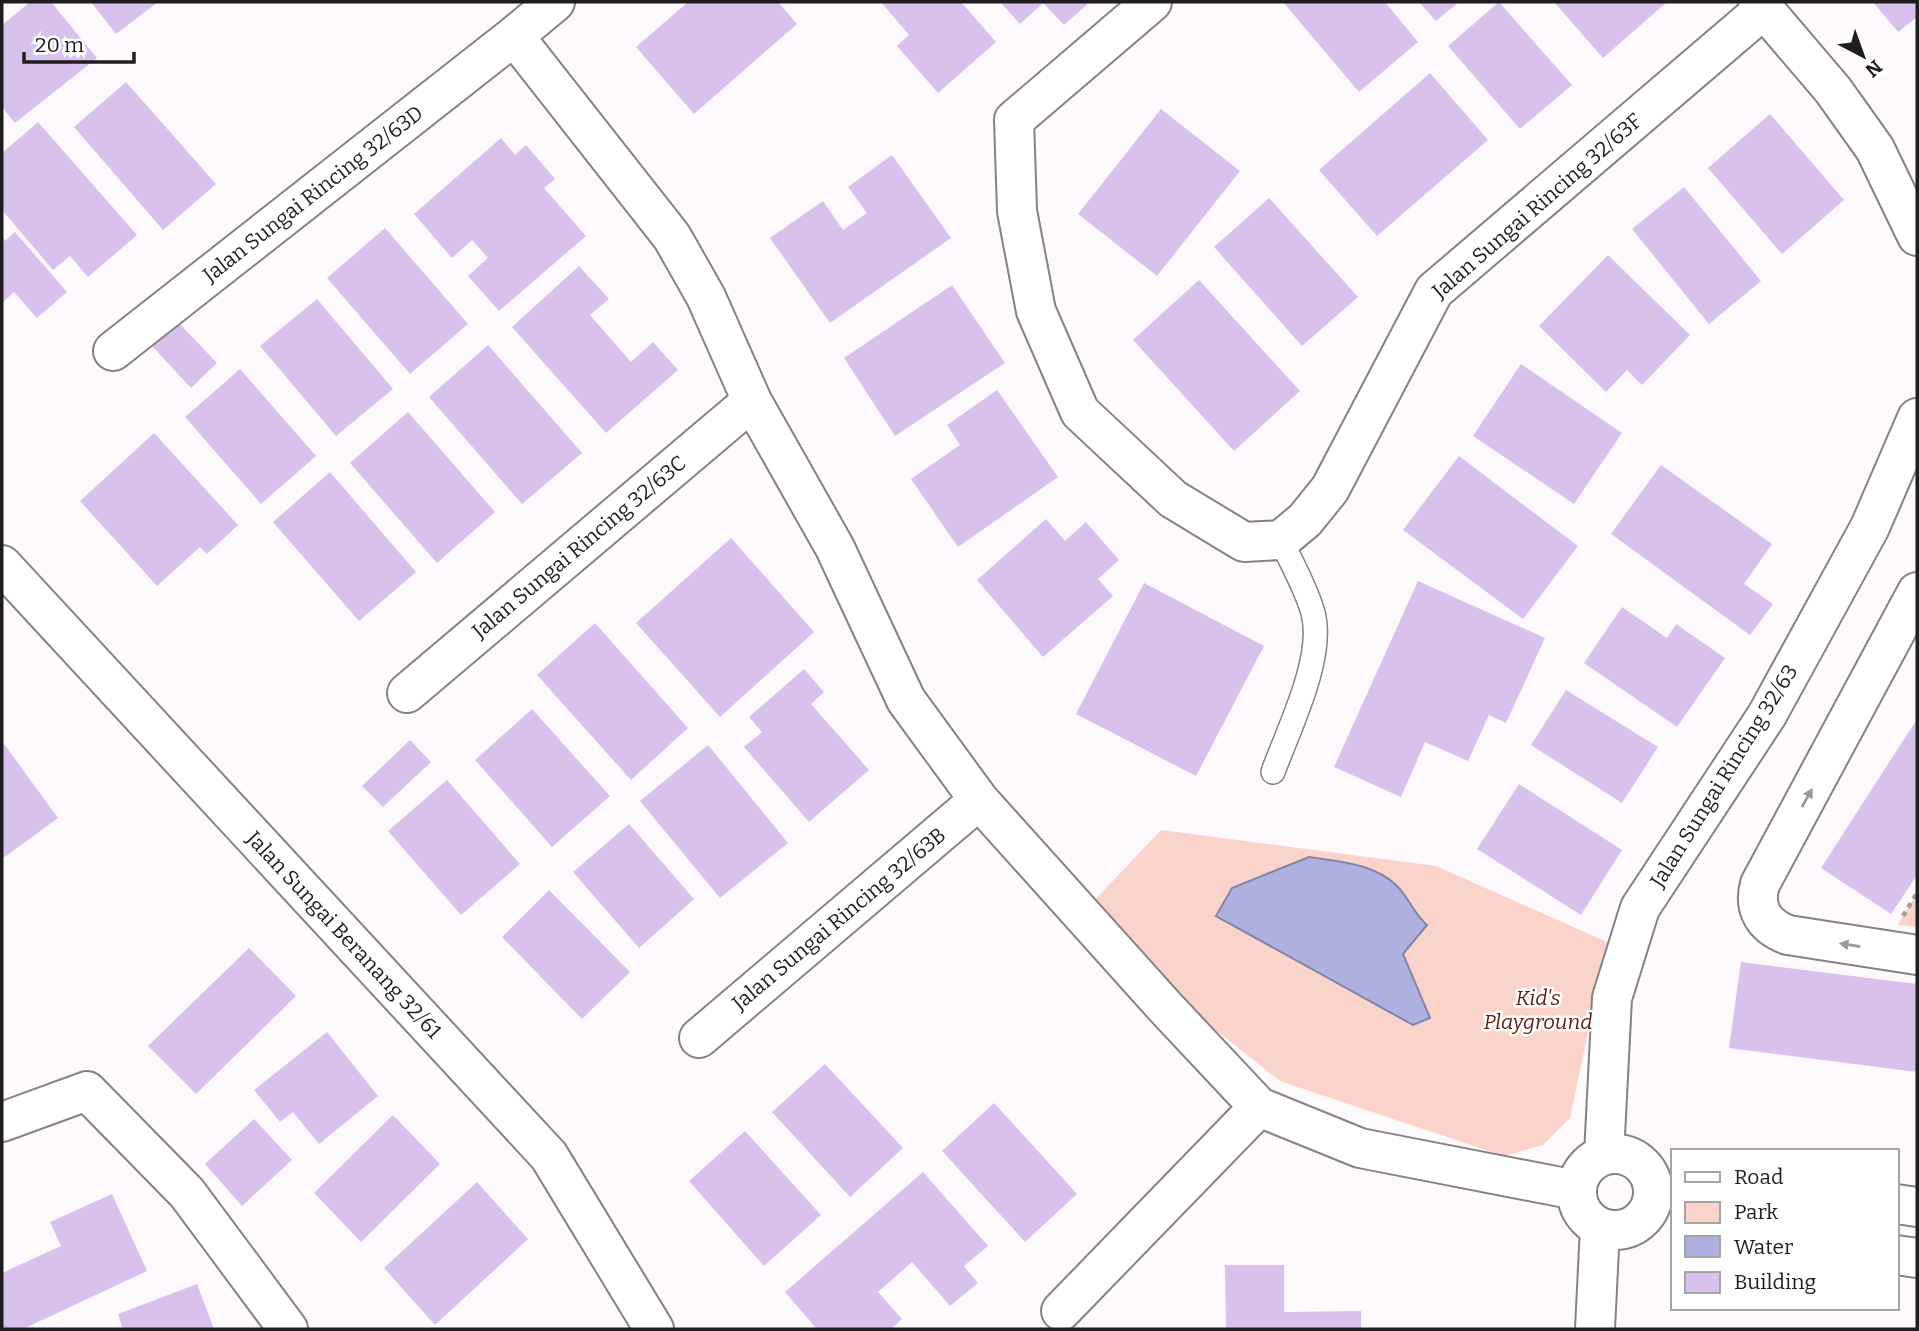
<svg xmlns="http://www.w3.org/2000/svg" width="1919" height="1331" font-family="Bitter,serif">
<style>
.green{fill:#fad3ca}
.water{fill:#aeb1e0;stroke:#8385a6;stroke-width:2}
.building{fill:#d9c1ee}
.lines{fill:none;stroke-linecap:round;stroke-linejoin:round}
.lane-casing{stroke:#858184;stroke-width:26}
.street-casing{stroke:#858184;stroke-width:42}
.secondary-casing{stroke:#858184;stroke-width:42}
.path{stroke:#a39fa2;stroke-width:4.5;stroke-dasharray:5 5;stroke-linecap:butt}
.lane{stroke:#fff;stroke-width:23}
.street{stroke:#fff;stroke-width:38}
.secondary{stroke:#fff;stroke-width:38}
.oneway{fill:#9a999a}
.labels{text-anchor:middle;stroke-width:5;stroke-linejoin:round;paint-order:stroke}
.street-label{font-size:21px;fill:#1f1d1e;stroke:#fff}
.park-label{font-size:21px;font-style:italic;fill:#5f1e12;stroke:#fff}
</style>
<rect width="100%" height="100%" fill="#fef9fd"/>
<path class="green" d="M 1161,830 L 1436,866 L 1607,942 L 1570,1118 L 1543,1145 L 1504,1156 L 1280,1081 L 1173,996 L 1091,904 Z
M 1917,893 L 1917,927 L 1898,925 L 1898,924 Z"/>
<path class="water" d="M 1309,857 C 1339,862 1374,863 1397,886 C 1409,898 1414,914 1427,925 L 1403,954 L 1430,1018 L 1413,1025 L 1216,916 L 1232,888 Z"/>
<path class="building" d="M 30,2 L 51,2 L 97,58 L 15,123 L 2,107 L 2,25 Z
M 91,2 L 158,2 L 116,34 Z
M 688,2 L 778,2 L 797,24 L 694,114 L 636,47 Z
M 881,2 L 961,2 L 996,42 L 938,93 L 897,46 L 909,35 Z
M 1000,2 L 1090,2 L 1064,25 L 1043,3 L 1020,24 Z
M 1283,2 L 1385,2 L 1418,42 L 1359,92 Z
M 1419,2 L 1459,2 L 1436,21 Z
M 1499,2 L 1572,85 L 1520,129 L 1448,46 Z
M 1554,2 L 1667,2 L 1603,58 Z
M 1873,2 L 1917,2 L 1917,17 L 1898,32 Z
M 1430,73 L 1488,140 L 1377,236 L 1319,170 Z
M 126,82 L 216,184 L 163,230 L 74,127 Z
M 1161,109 L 1240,171 L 1157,276 L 1078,214 Z
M 1770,114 L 1844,200 L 1782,254 L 1708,168 Z
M 38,122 L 137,235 L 88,277 L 70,256 L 53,270 L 2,210 L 2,153 Z
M 501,138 L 515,155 L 526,145 L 555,179 L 544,188 L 586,236 L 499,311 L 468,276 L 488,258 L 472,240 L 452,258 L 414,214 Z
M 892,155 L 951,238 L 830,323 L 770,238 L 823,201 L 843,230 L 867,213 L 848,187 Z
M 1684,187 L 1761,281 L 1709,324 L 1632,229 Z
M 1269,198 L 1358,297 L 1302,346 L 1214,247 Z
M 385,228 L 468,324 L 410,374 L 327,278 Z
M 15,232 L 67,292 L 37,318 L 14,292 L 2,303 L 2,237 L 5,241 Z
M 1608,255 L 1690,335 L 1642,385 L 1627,370 L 1606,392 L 1539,326 Z
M 579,266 L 609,299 L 590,315 L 631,362 L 653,342 L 678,370 L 606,433 L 512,327 Z
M 1199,280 L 1300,391 L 1234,451 L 1133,340 Z
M 952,285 L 1005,363 L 895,436 L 844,358 Z
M 317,299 L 393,389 L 336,436 L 260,346 Z
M 176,320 L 217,363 L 191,388 L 151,345 Z
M 488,345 L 582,453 L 522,504 L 429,397 Z
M 1521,364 L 1622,433 L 1574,504 L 1473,436 Z
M 240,369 L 316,456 L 261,504 L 185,417 Z
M 997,390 L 1058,477 L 958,547 L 911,479 L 960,445 L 947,425 Z
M 408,412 L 495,512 L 437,563 L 350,463 Z
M 154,433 L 238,525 L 207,554 L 200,547 L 157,586 L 80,501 Z
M 1459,456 L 1578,546 L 1523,619 L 1403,530 Z
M 1661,465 L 1772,544 L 1744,584 L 1773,604 L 1750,635 L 1611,534 Z
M 330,472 L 416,572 L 359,621 L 273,522 Z
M 1046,519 L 1065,541 L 1086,522 L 1119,560 L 1098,579 L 1113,596 L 1043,657 L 977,580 Z
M 731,538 L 814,632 L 720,717 L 636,623 Z
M 1418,581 L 1545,638 L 1506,723 L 1489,715 L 1468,761 L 1425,742 L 1401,797 L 1334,767 Z
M 1144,583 L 1264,646 L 1196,776 L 1076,714 Z
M 1622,607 L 1667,638 L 1676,624 L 1725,658 L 1677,727 L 1584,663 Z
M 595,623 L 688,728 L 631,780 L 537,675 Z
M 804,669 L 824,692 L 811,704 L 869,770 L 809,822 L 744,747 L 762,732 L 749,717 Z
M 1566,690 L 1658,747 L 1622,803 L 1531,745 Z
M 532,709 L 610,796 L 552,847 L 475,760 Z
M 1917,719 L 1917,875 L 1891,914 L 1821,868 Z
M 410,740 L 431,762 L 383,807 L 362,786 Z
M 2,741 L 58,818 L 2,859 Z
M 708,745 L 788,843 L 720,898 L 640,801 Z
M 447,780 L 520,864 L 461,915 L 388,831 Z
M 1519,784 L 1622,850 L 1581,915 L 1477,849 Z
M 629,824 L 694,899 L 639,948 L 573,872 Z
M 549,890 L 630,972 L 582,1019 L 502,937 Z
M 249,948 L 296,996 L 196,1094 L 148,1046 Z
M 1741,962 L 1917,984 L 1917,1072 L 1729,1048 Z
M 327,1032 L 378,1096 L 319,1144 L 293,1112 L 280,1122 L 254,1090 Z
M 825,1064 L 903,1148 L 850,1197 L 772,1112 Z
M 994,1103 L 1077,1194 L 1025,1242 L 942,1151 Z
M 393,1115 L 440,1164 L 361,1242 L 314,1193 Z
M 254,1119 L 292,1160 L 242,1206 L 205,1164 Z
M 745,1131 L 821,1215 L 764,1266 L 689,1181 Z
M 923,1172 L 988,1246 L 964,1266 L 978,1283 L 950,1306 L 912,1262 L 878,1292 L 902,1319 L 891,1329 L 817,1329 L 785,1292 Z
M 477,1182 L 528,1239 L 435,1325 L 384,1268 Z
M 112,1194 L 147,1271 L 23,1329 L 2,1329 L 2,1273 L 61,1246 L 50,1222 Z
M 1225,1265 L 1284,1265 L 1284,1312 L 1361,1311 L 1361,1329 L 1226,1329 Z
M 197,1284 L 214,1329 L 123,1329 L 118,1314 Z"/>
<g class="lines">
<g class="lane-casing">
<path id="lane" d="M 1273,772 C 1288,730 1325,658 1313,613 C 1307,590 1291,562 1281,540"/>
</g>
<g class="street-casing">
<path id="street" d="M 1152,2 L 1014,120 L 1017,211 L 1036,311 L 1080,412 L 1173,499 L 1244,542 L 1281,540 L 1305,520 L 1330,489 L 1434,291 L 1764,9
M 1758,2 L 1833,90 L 1875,149 L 1917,236
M 514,36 L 672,237 L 706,297 L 752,401 L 835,548 L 906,700 L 979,800 L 1166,1008 L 1259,1107 L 1360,1148 L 1576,1190
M 113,351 L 514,36 L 555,2
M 1917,592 L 1760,884 C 1753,909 1764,926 1788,935 L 1917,955
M 407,693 L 752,401
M 699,1038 L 979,800
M 2,1122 L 87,1091 L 187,1193 L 288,1329
M1577 1192a38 38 0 1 1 76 0a38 38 0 1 1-76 0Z
M 1604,1155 L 1612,998 L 1640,908 L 1767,715 L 1870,527 L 1917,418
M 1896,1204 L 1917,1207
M 1896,1255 L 1917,1258
M 1061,1311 L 1259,1107
M 1595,1329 L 1600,1228"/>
</g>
<g class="secondary-casing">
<path id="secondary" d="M 2,565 L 549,1156 L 654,1329"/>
</g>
<path class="path" d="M 1903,916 L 1917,893"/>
<use href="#lane" class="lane"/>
<use href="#street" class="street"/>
<use href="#secondary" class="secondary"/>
</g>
<defs><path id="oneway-solid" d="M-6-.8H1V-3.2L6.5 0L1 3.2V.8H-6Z" transform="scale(1.75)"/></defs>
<g class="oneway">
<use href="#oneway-solid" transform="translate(1807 798) rotate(-61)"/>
<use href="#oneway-solid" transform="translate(1850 945) rotate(-171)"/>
</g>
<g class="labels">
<g class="street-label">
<text transform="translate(313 194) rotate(-38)" y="7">Jalan Sungai Rincing 32/63D</text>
<text transform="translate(1537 206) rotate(-41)" y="7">Jalan Sungai Rincing 32/63F</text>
<text transform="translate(579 547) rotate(-40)" y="7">Jalan Sungai Rincing 32/63C</text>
<text transform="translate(1724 776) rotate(-58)" y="7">Jalan Sungai Rincing 32/63</text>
<text transform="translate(839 919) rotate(-40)" y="7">Jalan Sungai Rincing 32/63B</text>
<text transform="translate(344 935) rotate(47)" y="7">Jalan Sungai Beranang 32/61</text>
</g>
<g class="park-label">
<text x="1538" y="1005">Kid's<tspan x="1538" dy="24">Playground</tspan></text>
</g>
</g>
<rect width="1919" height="1331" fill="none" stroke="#1f1d1e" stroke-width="7"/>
<rect x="1671" y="1149" width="228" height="161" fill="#ffffff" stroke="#a5a5a5" stroke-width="2"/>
<rect x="1685" y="1172" width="35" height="10" fill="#ffffff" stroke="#a5a5a5" stroke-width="2"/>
<text x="1734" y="1184" font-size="21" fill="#1f1d1e">Road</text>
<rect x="1685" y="1202" width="35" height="21" fill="#fad3ca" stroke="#a5a5a5" stroke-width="2"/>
<text x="1734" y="1219" font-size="21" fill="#1f1d1e">Park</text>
<rect x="1685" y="1236" width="35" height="21" fill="#aeb1e0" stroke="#a5a5a5" stroke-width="2"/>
<text x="1734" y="1254" font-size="21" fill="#1f1d1e">Water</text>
<rect x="1685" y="1272" width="35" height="21" fill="#d9c1ee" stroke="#a5a5a5" stroke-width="2"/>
<text x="1734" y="1289" font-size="21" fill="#1f1d1e">Building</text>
<g transform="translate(1863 56) rotate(139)" stroke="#ffffff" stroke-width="5" paint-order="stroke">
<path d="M0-5L12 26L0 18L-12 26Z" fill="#1f1d1e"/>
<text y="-10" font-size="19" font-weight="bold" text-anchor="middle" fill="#1f1d1e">N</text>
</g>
<path d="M24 52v10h110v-10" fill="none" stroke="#1f1d1e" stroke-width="3.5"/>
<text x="35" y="52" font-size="21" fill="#1f1d1e" stroke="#ffffff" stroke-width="5" paint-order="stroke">20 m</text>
</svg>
